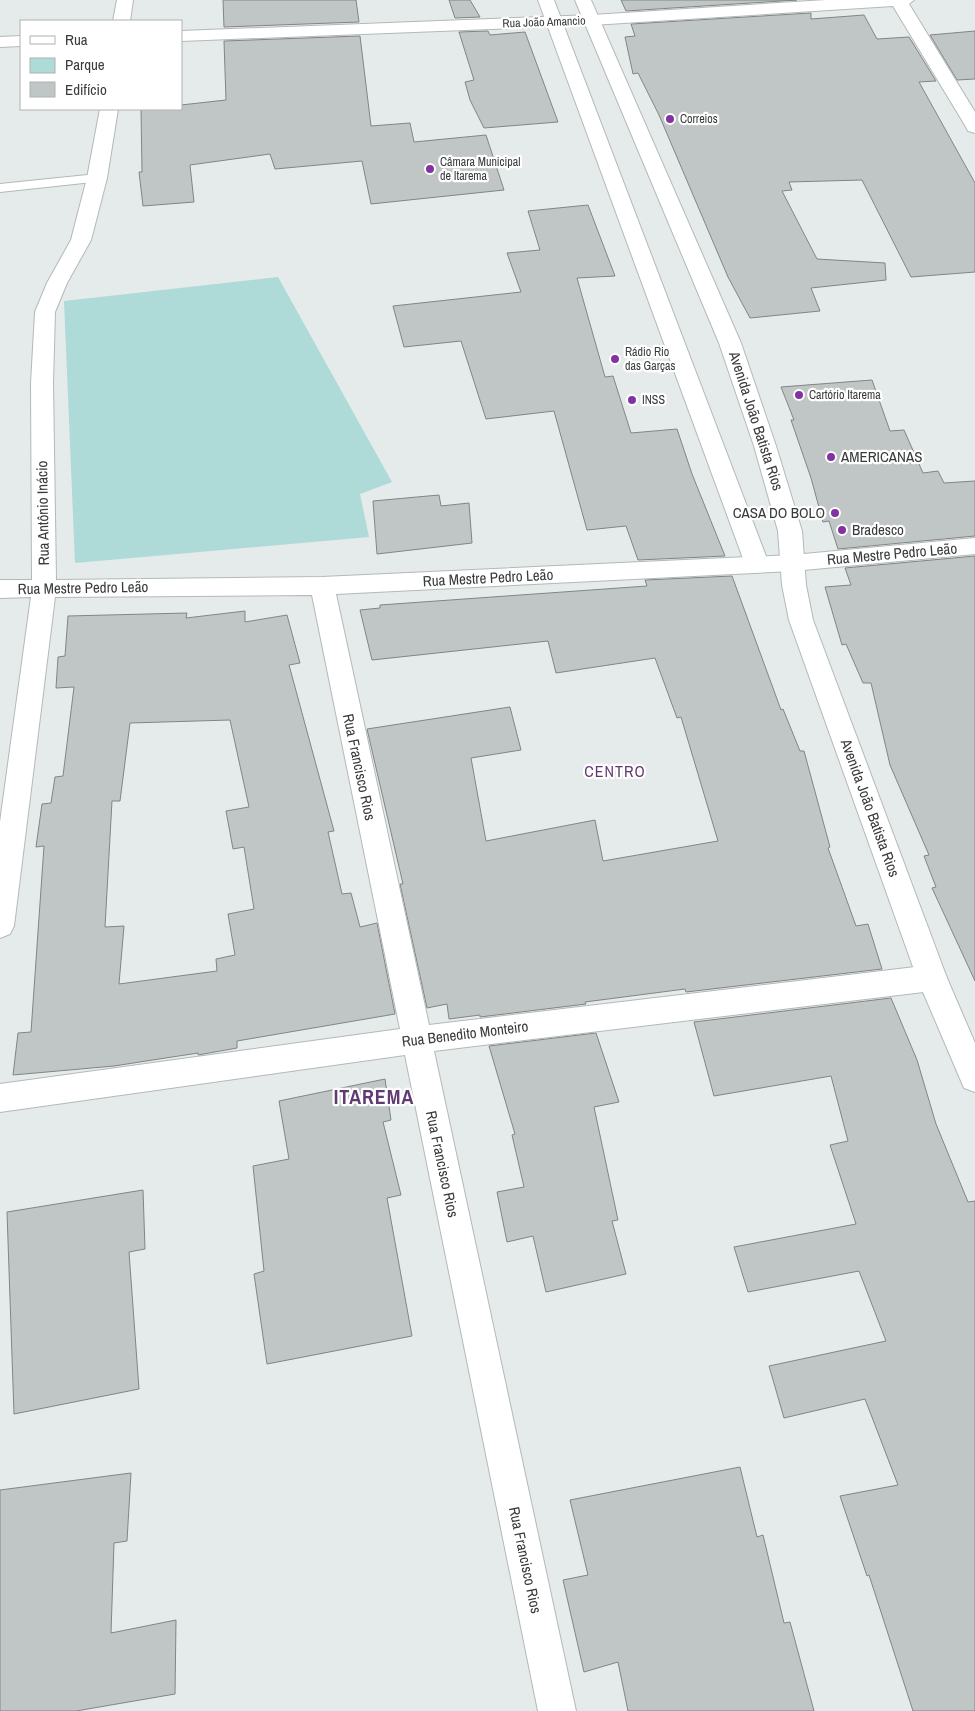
<svg xmlns="http://www.w3.org/2000/svg" width="975" height="1711" font-family="'Archivo Narrow',sans-serif">
<style>
.green{fill:#aedad7}
.building{fill:#c0c5c5;stroke:#808585;fill-rule:evenodd}
.lines{fill:none;stroke-linecap:round;stroke-linejoin:round}
.service-casing{stroke:#b3b9b8;stroke-width:2}
.minor-casing{stroke:#b3b9b8;stroke-width:2}
.tertiary-casing{stroke:#b3b9b8;stroke-width:2}
.service{fill:#fff;fill-rule:evenodd}
.minor{fill:#fff;fill-rule:evenodd}
.tertiary{fill:#fff;fill-rule:evenodd}
.poi-dot{fill:#8332a1;stroke:#fff;stroke-width:2}
.labels{text-anchor:middle;stroke-width:4.5;stroke-linejoin:round;paint-order:stroke}
.far-street-label{font-size:12px;fill:#383b3a;stroke:#fff}
.far-poi-label{font-size:12px;fill:#383b3a;stroke:#fff;text-anchor:start}
.street-label{font-size:15px;fill:#383b3a;stroke:#fff}
.poi-label{font-size:15px;fill:#383b3a;stroke:#fff;text-anchor:start}
.neighbourhood-label{font-size:16px;letter-spacing:1px;fill:#623a72;stroke:#fff}
.district-label{font-size:20px;font-weight:bold;letter-spacing:1px;fill:#623a72;stroke:#fff}
</style>
<rect width="100%" height="100%" fill="#e5ebea"/>
<path class="green" d="M 278,277 L 392,482 L 360,494 L 369,537 L 75,563 L 64,301 Z"/>
<path class="building" d="M 223,0 L 356,0 L 359,22 L 224,27 Z
M 449,0 L 470,0 L 480,17 L 455,18 Z
M 621,0 L 797,0 L 626,11 Z
M 811,13 L 811,19 L 864,15 L 877,39 L 909,37 L 936,81 L 919,82 L 975,183 L 975,272 L 911,277 L 862,180 L 789,182 L 792,190 L 782,191 L 817,259 L 885,263 L 886,280 L 811,288 L 820,311 L 750,318 L 728,277 L 659,115 L 638,73 L 633,74 L 625,37 L 635,36 L 631,24 Z
M 488,31 L 490,35 L 525,32 L 558,122 L 484,128 L 470,100 L 465,82 L 474,80 L 459,32 Z
M 975,31 L 975,79 L 957,80 L 930,35 Z
M 360,36 L 371,126 L 410,123 L 414,142 L 486,135 L 504,190 L 371,204 L 362,161 L 275,169 L 270,154 L 190,165 L 194,202 L 143,206 L 139,172 L 142,172 L 141,109 L 181,109 L 181,105 L 226,100 L 224,41 Z
M 588,205 L 615,276 L 577,278 L 605,377 L 613,376 L 631,433 L 677,429 L 692,474 L 725,556 L 638,560 L 626,526 L 587,530 L 554,411 L 486,419 L 461,341 L 404,347 L 393,306 L 521,292 L 507,253 L 540,250 L 528,211 Z
M 872,380 L 890,431 L 904,430 L 923,473 L 938,471 L 944,483 L 975,481 L 975,536 L 838,549 L 829,521 L 823,522 L 811,478 L 791,420 L 794,420 L 781,387 Z
M 439,495 L 441,506 L 469,503 L 472,543 L 377,554 L 373,501 Z
M 975,556 L 975,981 L 932,888 L 936,887 L 924,856 L 929,855 L 890,765 L 871,683 L 863,683 L 846,644 L 842,645 L 825,587 L 851,585 L 845,568 Z
M 732,576 L 781,710 L 783,709 L 800,751 L 804,751 L 830,847 L 828,848 L 856,926 L 868,924 L 882,969 L 686,992 L 685,989 L 585,1002 L 586,1004 L 480,1017 L 480,1015 L 449,1019 L 447,1004 L 427,1008 L 400,884 L 403,884 L 367,729 L 510,707 L 521,750 L 471,758 L 486,841 L 595,820 L 603,861 L 718,841 L 681,717 L 677,718 L 655,658 L 556,673 L 548,641 L 372,660 L 360,610 L 380,608 L 380,605 L 647,586 L 645,580 Z
M 245,611 L 245,622 L 287,615 L 300,663 L 289,665 L 334,831 L 328,832 L 342,894 L 351,893 L 360,927 L 377,923 L 395,1014 L 237,1041 L 237,1048 L 198,1055 L 198,1053 L 114,1066 L 13,1075 L 18,1033 L 31,1032 L 44,846 L 36,847 L 42,804 L 51,803 L 55,777 L 63,776 L 74,687 L 56,688 L 58,657 L 65,656 L 68,616 L 187,613 L 186,618 ZM 230,720 L 249,807 L 226,811 L 233,849 L 244,847 L 254,909 L 228,914 L 235,955 L 216,959 L 217,971 L 119,984 L 124,926 L 105,927 L 112,801 L 120,801 L 130,723 Z
M 891,998 L 917,1060 L 936,1124 L 968,1202 L 975,1201 L 975,1711 L 913,1711 L 869,1575 L 867,1576 L 840,1496 L 898,1485 L 865,1399 L 784,1418 L 769,1366 L 886,1341 L 859,1271 L 748,1292 L 734,1247 L 856,1224 L 830,1145 L 848,1141 L 831,1076 L 714,1096 L 694,1022 Z
M 596,1033 L 619,1102 L 594,1107 L 618,1220 L 612,1221 L 626,1274 L 546,1292 L 533,1236 L 507,1242 L 497,1192 L 524,1187 L 512,1135 L 515,1134 L 489,1046 Z
M 385,1079 L 391,1120 L 383,1122 L 401,1195 L 387,1198 L 412,1336 L 267,1364 L 254,1274 L 264,1271 L 253,1166 L 289,1159 L 279,1101 Z
M 143,1190 L 145,1249 L 129,1252 L 139,1389 L 14,1414 L 7,1212 Z
M 740,1467 L 757,1537 L 763,1535 L 784,1623 L 790,1622 L 814,1711 L 628,1711 L 618,1662 L 584,1672 L 563,1580 L 588,1575 L 570,1500 Z
M 131,1473 L 127,1541 L 114,1543 L 111,1633 L 176,1620 L 175,1694 L 76,1711 L 0,1711 L 0,1490 Z"/>
<g class="lines">
<g class="service-casing">
<path id="service" d="M 97,174 L 102,175 L 104,178 L 102,181 L 0,192 L 0,184 Z"/>
</g>
<g class="minor-casing">
<path id="minor" d="M 117,0 L 133,0 L 130,21 L 113,21 Z
M 826,0 L 914,0 L 909,4 L 975,112 L 975,133 L 968,131 L 966,127 L 893,6 L 592,25 L 181,41 L 181,31 L 592,15 Z
M 21,36 L 21,46 L 0,47 L 0,37 Z
M 100,109 L 118,109 L 107,178 L 91,240 L 67,283 L 55,312 L 53,383 L 56,580 L 322,577 L 793,555 L 975,538 L 975,554 L 793,571 L 336,594 L 429,1025 L 932,965 L 942,969 L 947,978 L 942,987 L 932,991 L 434,1051 L 576,1711 L 538,1711 L 405,1055 L 0,1112 L 0,1084 L 400,1029 L 312,595 L 55,597 L 14,926 L 10,934 L 0,938 L 0,822 L 31,597 L 0,598 L 0,580 L 32,580 L 31,383 L 35,312 L 47,283 L 71,240 L 87,178 Z"/>
</g>
<g class="tertiary-casing">
<path id="tertiary" d="M 538,0 L 554,0 L 769,564 L 765,570 L 757,572 L 749,570 L 745,564 Z
M 575,0 L 591,0 L 741,343 L 776,446 L 802,531 L 806,585 L 813,620 L 947,978 L 975,1043 L 975,1092 L 964,1088 L 917,978 L 789,620 L 782,585 L 778,531 L 754,446 L 719,343 Z"/>
</g>
<use href="#service" class="service"/>
<use href="#minor" class="minor"/>
<use href="#tertiary" class="tertiary"/>
</g>
<g class="poi-dot">
<circle cx="670" cy="119" r="5"/>
<circle cx="430" cy="169" r="5"/>
<circle cx="615" cy="359" r="5"/>
<circle cx="799" cy="395" r="5"/>
<circle cx="632" cy="400" r="5"/>
<circle cx="831" cy="457" r="5"/>
<circle cx="835" cy="513" r="5"/>
<circle cx="842" cy="530" r="5"/>
</g>
<g class="labels">
<g class="far-street-label">
<text transform="translate(544 22) rotate(-2)" y="4">Rua João Amancio</text>
</g>
<g class="far-poi-label">
<text x="680" y="123">Correios</text>
<text x="440" y="166">Câmara Municipal<tspan x="440" dy="14">de Itarema</tspan></text>
<text x="625" y="356">Rádio Rio<tspan x="625" dy="14">das Garças</tspan></text>
<text x="809" y="399">Cartório Itarema</text>
<text x="642" y="404">INSS</text>
</g>
<g class="street-label">
<text transform="translate(756 421) rotate(72)" y="5">Avenida João Batista Rios</text>
<text transform="translate(43 513) rotate(-91)" y="5">Rua Antônio Inácio</text>
<text transform="translate(892 554) rotate(-5)" y="5">Rua Mestre Pedro Leão</text>
<text transform="translate(488 578) rotate(-3)" y="5">Rua Mestre Pedro Leão</text>
<text transform="translate(83 588) rotate(-1)" y="5">Rua Mestre Pedro Leão</text>
<text transform="translate(359 767) rotate(78)" y="5">Rua Francisco Rios</text>
<text transform="translate(870 808) rotate(70)" y="5">Avenida João Batista Rios</text>
<text transform="translate(465 1034) rotate(-7)" y="5">Rua Benedito Monteiro</text>
<text transform="translate(442 1164) rotate(78)" y="5">Rua Francisco Rios</text>
<text transform="translate(525 1560) rotate(78)" y="5">Rua Francisco Rios</text>
</g>
<g class="poi-label">
<text x="841" y="462">AMERICANAS</text>
<text x="825" y="518" text-anchor="end">CASA DO BOLO</text>
<text x="852" y="535">Bradesco</text>
</g>
<g class="neighbourhood-label">
<text x="615" y="777">CENTRO</text>
</g>
<g class="district-label">
<text x="374" y="1104">ITAREMA</text>
</g>
</g>
<rect x="20" y="20" width="162" height="90" fill="#ffffff" stroke="#afb1b0"/>
<rect x="30" y="36" width="25" height="8" fill="#ffffff" stroke="#afb1b0"/>
<text x="65" y="45" font-size="15" fill="#383b3a">Rua</text>
<rect x="30" y="58" width="25" height="15" fill="#aedad7" stroke="#afb1b0"/>
<text x="65" y="70" font-size="15" fill="#383b3a">Parque</text>
<rect x="30" y="82" width="25" height="15" fill="#c0c5c5" stroke="#afb1b0"/>
<text x="65" y="95" font-size="15" fill="#383b3a">Edifício</text>
</svg>
